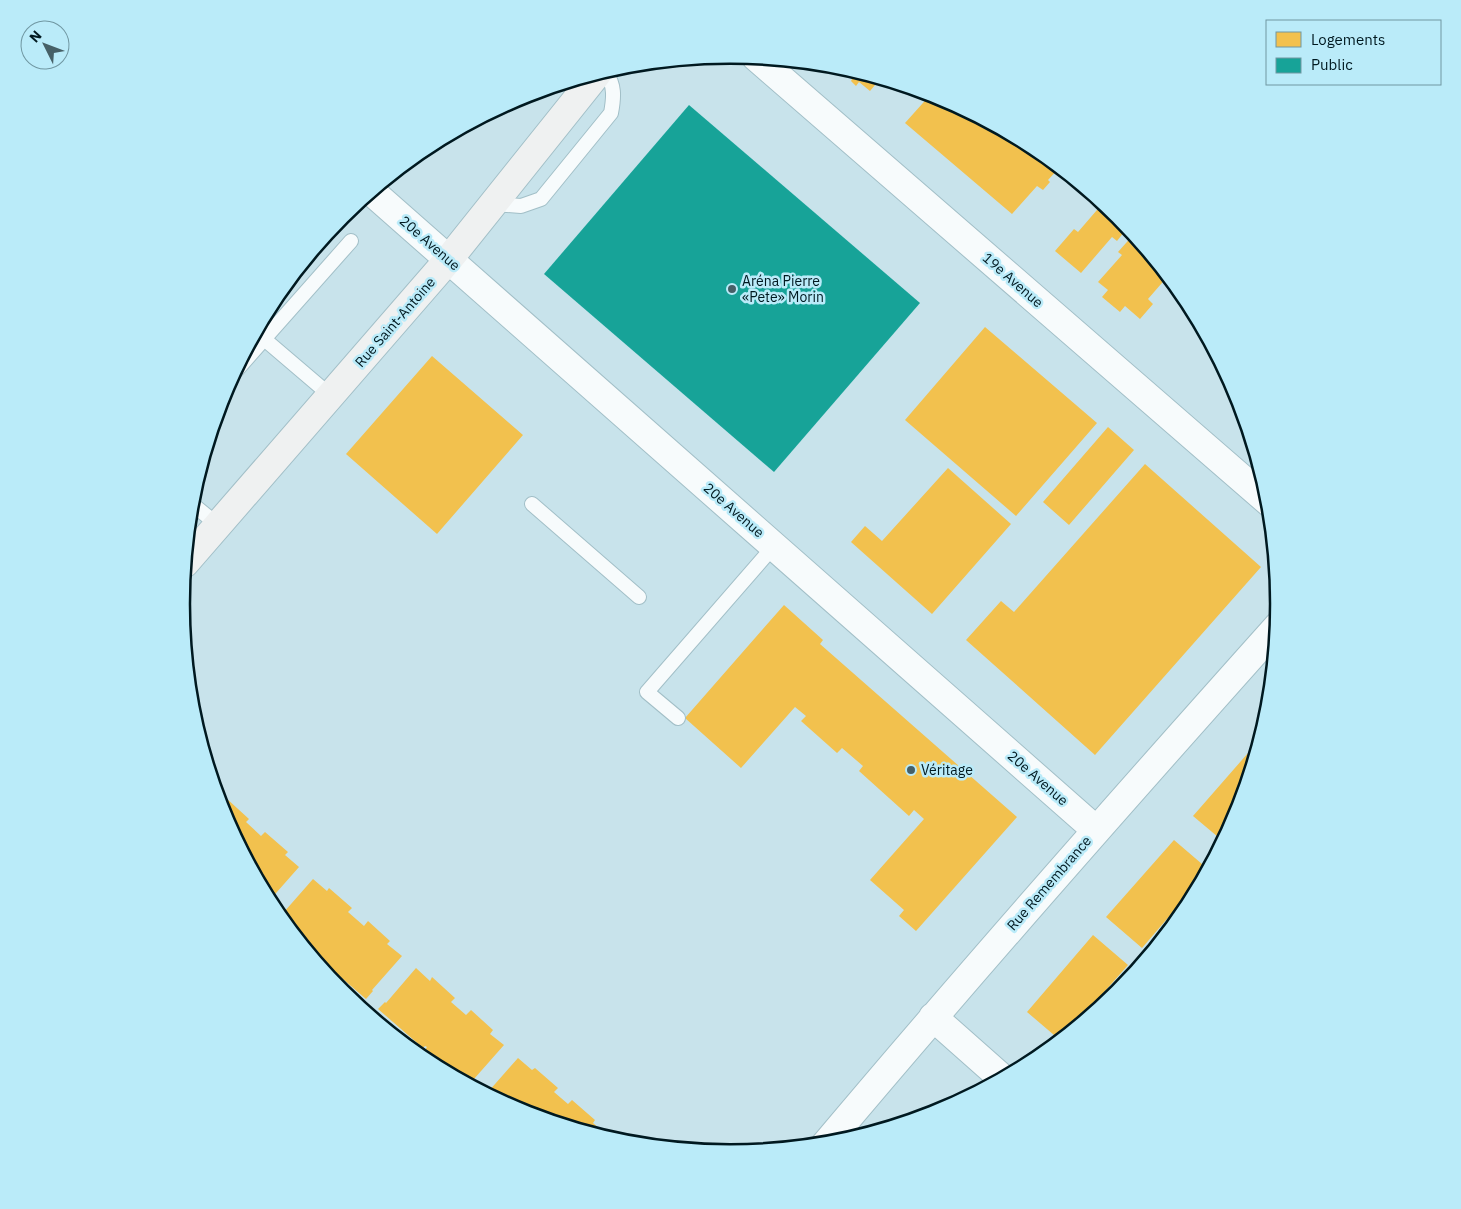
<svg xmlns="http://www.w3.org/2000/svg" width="1461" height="1209" font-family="'IBM Plex Sans',sans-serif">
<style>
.homes{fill:#f2c14e}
.public{fill:#17a398}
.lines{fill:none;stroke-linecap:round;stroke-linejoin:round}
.lane-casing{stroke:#a2bfc7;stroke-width:16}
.street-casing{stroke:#a2bfc7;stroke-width:30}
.secondary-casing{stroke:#a2bfc7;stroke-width:30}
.lane{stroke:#f7fbfc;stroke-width:14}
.street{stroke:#f7fbfc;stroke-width:28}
.secondary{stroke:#eff1f1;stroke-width:28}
.poi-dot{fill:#466067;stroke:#baebf9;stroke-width:2}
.labels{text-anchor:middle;stroke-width:5;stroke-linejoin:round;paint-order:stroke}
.street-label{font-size:14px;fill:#001920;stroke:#baebf9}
.poi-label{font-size:14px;fill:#001920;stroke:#baebf9;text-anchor:start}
.rim{fill:none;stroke:#001920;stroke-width:2.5}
</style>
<rect width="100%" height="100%" fill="#c8e3eb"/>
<path class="homes" d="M 840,66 L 880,79 L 870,91 L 859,82 L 856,86 L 851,81 L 853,77 Z
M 931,94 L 941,97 L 1036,148 L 1060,167 L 1048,180 L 1050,182 L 1043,190 L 1037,186 L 1012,214 L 905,123 Z
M 1103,203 L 1119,216 L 1128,227 L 1117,241 L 1112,237 L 1081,273 L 1055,251 L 1074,229 L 1078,232 Z
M 1134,234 L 1168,276 L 1148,299 L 1153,304 L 1140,319 L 1125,306 L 1120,312 L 1102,297 L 1108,290 L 1098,282 L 1122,255 L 1118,252 Z
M 985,327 L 1097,423 L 1016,516 L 905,420 Z
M 432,356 L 523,435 L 437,534 L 346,454 Z
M 1108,427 L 1134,450 L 1069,525 L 1043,502 Z
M 1145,464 L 1261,567 L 1095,755 L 966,640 L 1001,601 L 1014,612 Z
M 948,468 L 1011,524 L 932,614 L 851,542 L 865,526 L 882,541 Z
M 784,605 L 823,640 L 820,644 L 1017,817 L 916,931 L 899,916 L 904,910 L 870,880 L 924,819 L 914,810 L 909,816 L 859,771 L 863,766 L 842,748 L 837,753 L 801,721 L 806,716 L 795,707 L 741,768 L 685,718 Z
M 1262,737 L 1238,815 L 1224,842 L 1193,816 Z
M 217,796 L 223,802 L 226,798 L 249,819 L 246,822 L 261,836 L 265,832 L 288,852 L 285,855 L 299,867 L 269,901 L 223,815 Z
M 1174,840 L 1209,870 L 1142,948 L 1106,917 Z
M 313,879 L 327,891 L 329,888 L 352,908 L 348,912 L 364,926 L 368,921 L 390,941 L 387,944 L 402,956 L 372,990 L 373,991 L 366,999 L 322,961 L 323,959 L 321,957 L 319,958 L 300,942 L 279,916 L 282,911 L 284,912 Z
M 1093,935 L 1128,965 L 1061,1041 L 1027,1012 Z
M 416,968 L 430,981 L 432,977 L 455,998 L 451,1002 L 466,1015 L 471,1010 L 493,1030 L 490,1034 L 504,1045 L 474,1079 L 476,1081 L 471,1086 L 459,1080 L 425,1050 L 427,1047 L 425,1046 L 423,1048 L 378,1009 L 385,1002 L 386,1003 Z
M 518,1058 L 532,1070 L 535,1068 L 558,1088 L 554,1092 L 568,1104 L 572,1100 L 595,1120 L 593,1123 L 608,1136 L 606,1138 L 520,1112 L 485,1093 L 487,1091 L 488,1092 Z"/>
<path class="public" d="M 689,105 L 920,303 L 774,472 L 544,274 Z"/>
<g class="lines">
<g class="lane-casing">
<path id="lane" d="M 493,204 L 521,206 L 541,199 L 611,113 C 614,97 615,85 605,71
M 256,332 L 331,396
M 235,372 L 351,241
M 191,503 L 218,525
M 532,504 L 639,597
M 678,718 L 647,692 L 774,546"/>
</g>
<g class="street-casing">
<path id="street" d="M 756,57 L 1270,503
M 372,192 L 1096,830
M 933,1017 L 1003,1079
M 825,1145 C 973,969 1125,797 1278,626"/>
</g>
<g class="secondary-casing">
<path id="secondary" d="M 185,563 L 449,259 L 597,74"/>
</g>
<use href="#lane" class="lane"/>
<use href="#street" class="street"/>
<use href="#secondary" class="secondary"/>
</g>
<g class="poi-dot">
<circle cx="732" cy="289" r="5"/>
<circle cx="911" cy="770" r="5"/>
</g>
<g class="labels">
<g class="street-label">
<text transform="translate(430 243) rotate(41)" y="5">20e Avenue</text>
<text transform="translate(1013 280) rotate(41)" y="5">19e Avenue</text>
<text transform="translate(395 322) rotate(-49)" y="5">Rue Saint-Antoine</text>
<text transform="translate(734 510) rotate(41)" y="5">20e Avenue</text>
<text transform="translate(1038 778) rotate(41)" y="5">20e Avenue</text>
<text transform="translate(1049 883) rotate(-49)" y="5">Rue Remembrance</text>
</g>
<g class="poi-label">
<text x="742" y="286">Aréna Pierre<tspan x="742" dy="16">«Pete» Morin</tspan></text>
<text x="921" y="775">Véritage</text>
</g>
</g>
<path d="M0 0H1461V1209H0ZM190 604a540 540 0 1 1 1080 0a540 540 0 1 1-1080 0Z" fill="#baebf9" fill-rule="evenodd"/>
<path class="rim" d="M190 604a540 540 0 1 1 1080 0a540 540 0 1 1-1080 0Z"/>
<rect x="1266" y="20" width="175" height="65" fill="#baebf9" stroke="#7097a2"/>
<rect x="1276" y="32" width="25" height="15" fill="#f2c14e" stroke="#7097a2"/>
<text x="1311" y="45" font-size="15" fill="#001920">Logements</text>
<rect x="1276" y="58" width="25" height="15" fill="#17a398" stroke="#7097a2"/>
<text x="1311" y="70" font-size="15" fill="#001920">Public</text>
<g transform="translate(45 45) rotate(312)"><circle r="24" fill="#baebf9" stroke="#7097a2"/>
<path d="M0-4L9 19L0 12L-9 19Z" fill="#466067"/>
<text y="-8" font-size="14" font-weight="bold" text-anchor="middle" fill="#001920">N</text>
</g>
</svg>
